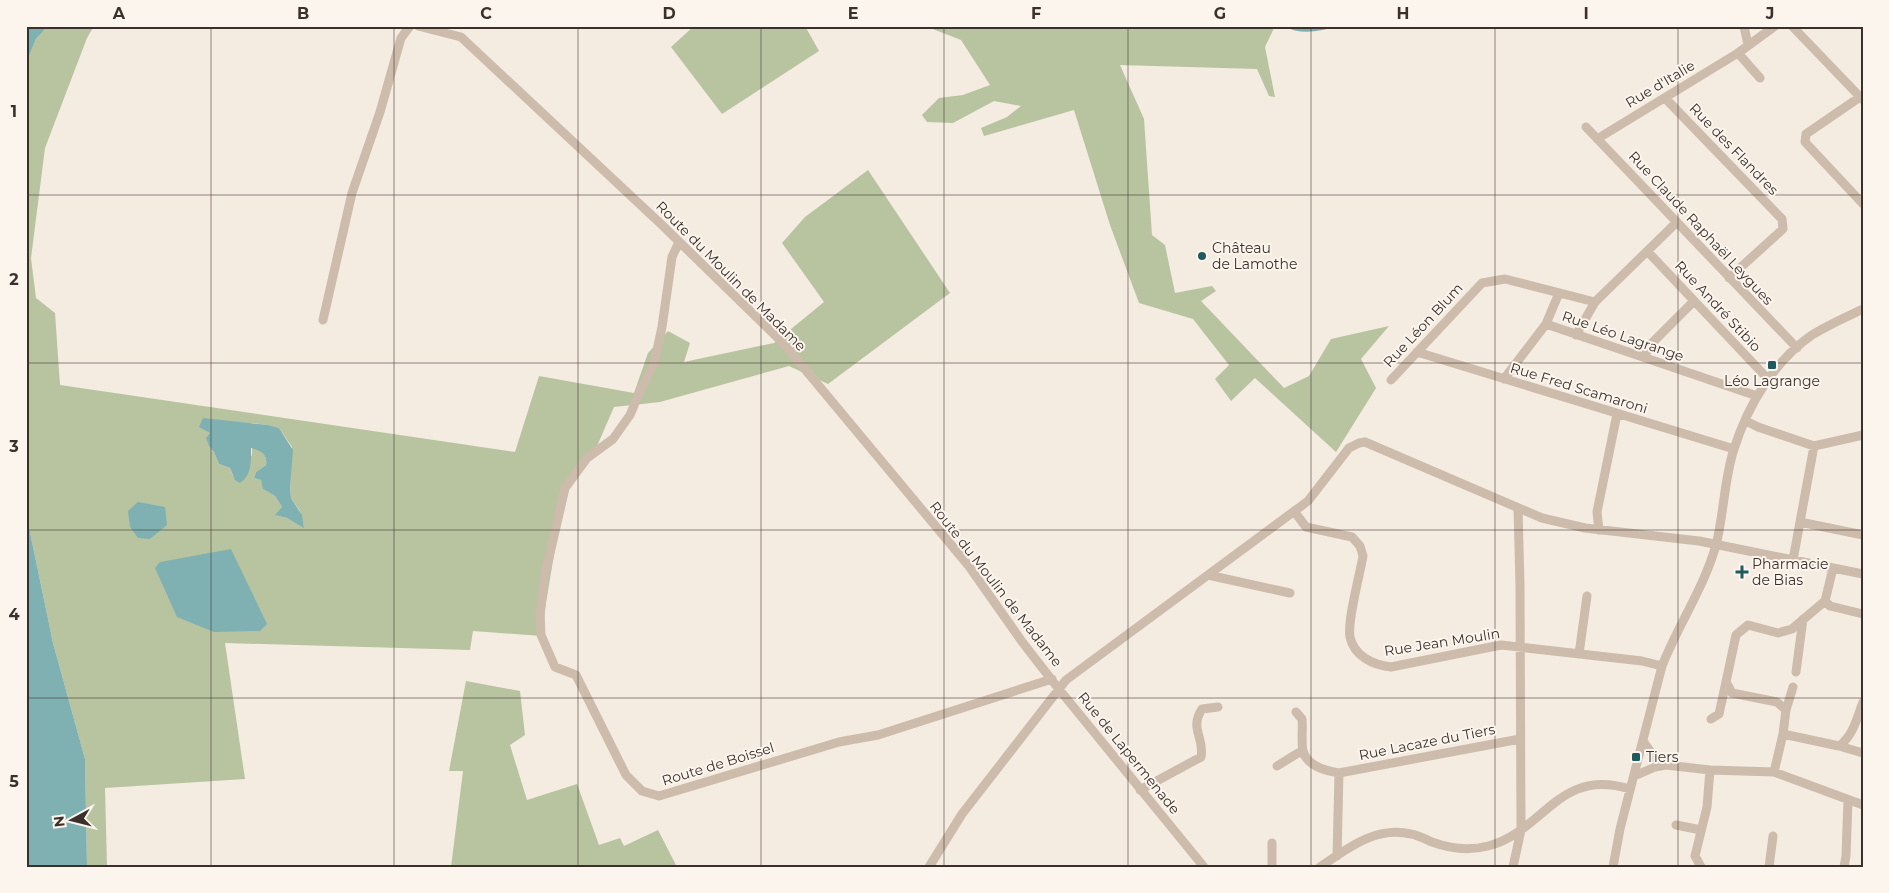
<svg xmlns="http://www.w3.org/2000/svg" width="1889" height="893" font-family="Montserrat,sans-serif">
<style>
.green{fill:#b8c4a0;fill-rule:evenodd}
.water{fill:#7fb0b2}
.lines{fill:none;stroke-linecap:round;stroke-linejoin:round}
.minor{stroke:#cdbbac;stroke-width:9}
.grid{fill:none;stroke:#3b302b;stroke-width:1;stroke-opacity:0.55}
.poi-dot{fill:#1f5a5e;stroke:#fbf5ee;stroke-width:2}
.labels{text-anchor:middle;stroke-width:4;stroke-linejoin:round;paint-order:stroke}
.street-label{font-size:14px;fill:#3b302b;stroke:#fbf5ee}
.poi-label{font-size:14px;fill:#3b302b;stroke:#fbf5ee;text-anchor:start}
.neatline{fill:none;stroke:#3b302b;stroke-width:2}
.grid-label{font-size:16px;text-anchor:middle;font-weight:bold;fill:#3b302b}
</style>
<rect width="100%" height="100%" fill="#f4ebe1"/>
<path class="green" d="M 48,26 L 94,26 L 87,38 L 45,148 L 31,258 L 36,298 L 55,313 L 60,385 L 515,452 L 539,376 L 634,393 L 648,353 L 668,331 L 690,343 L 684,362 L 774,343 L 824,302 L 782,243 L 805,217 L 868,170 L 950,293 L 828,384 L 789,366 L 660,402 L 614,407 L 594,453 L 566,482 L 546,603 L 542,636 L 473,631 L 470,650 L 225,643 L 245,779 L 105,788 L 107,867 L 87,867 L 85,759 L 53,643 L 26,513 L 26,63 L 36,39 ZM 253,423 L 267,425 L 279,428 L 292,447 L 290,488 L 291,498 L 300,511 L 304,527 L 287,518 L 276,515 L 282,507 L 275,496 L 265,490 L 261,480 L 254,478 L 256,472 L 266,465 C 268,455 260,450 252,447 L 252,455 L 233,476 L 230,468 L 219,464 L 214,452 L 209,446 L 210,433 L 208,431 Z
M 694,26 L 805,26 L 819,51 L 722,114 L 671,47 Z
M 925,26 L 1275,26 L 1265,47 L 1275,97 L 1269,96 L 1257,69 L 1120,65 L 1144,119 L 1152,235 L 1165,245 L 1175,293 L 1212,286 L 1216,291 L 1201,301 L 1284,388 L 1309,376 L 1331,339 L 1389,326 L 1361,359 L 1376,388 L 1336,452 L 1255,378 L 1231,401 L 1215,379 L 1229,365 L 1193,319 L 1139,303 L 1110,225 L 1074,110 L 984,136 L 981,128 L 1007,117 L 1021,106 L 994,101 L 953,123 L 927,122 L 922,115 L 939,98 L 963,95 L 990,85 L 961,40 Z
M 466,681 L 520,691 L 525,735 L 510,745 L 527,800 L 577,784 L 599,845 L 620,838 L 624,846 L 658,830 L 677,867 L 451,867 L 463,771 L 449,771 Z"/>
<path class="water" d="M 26,26 L 48,26 L 36,39 L 26,63 Z
M 1284,26 L 1339,26 C 1320,31 1301,36 1284,26 Z
M 203,418 L 268,425 L 279,428 L 293,450 L 290,488 L 291,498 L 302,515 L 304,528 L 287,518 L 275,515 L 282,507 L 275,496 L 263,489 L 261,480 L 254,478 L 256,472 L 266,465 C 268,455 260,450 251,448 C 251,460 252,476 240,483 L 235,480 L 230,468 L 219,464 L 214,452 L 209,446 L 206,438 L 210,433 L 199,427 Z
M 138,502 L 165,507 L 167,525 L 150,539 L 138,538 L 130,527 L 128,511 Z
M 26,513 L 53,643 L 85,759 L 87,867 L 26,867 Z
M 231,549 L 267,624 L 260,631 L 214,632 L 177,617 L 155,568 L 160,562 Z"/>
<g class="lines">
<path class="minor" d="M 418,26 L 461,37 L 662,225 L 784,344 L 968,565 L 1023,643 L 1058,688 L 1204,867
M 1744,26 L 1748,45
M 1792,26 L 1863,100
M 1738,53 L 1760,78
M 1860,97 L 1806,134 L 1805,142 L 1863,204
M 1665,98 L 1782,219 L 1783,229 L 1729,278
M 1586,127 L 1797,348
M 1597,139 L 1738,53 L 1775,26
M 679,242 L 672,257 L 662,327 L 654,364 L 641,389 L 630,415 L 613,439 L 587,458 L 565,488 L 545,575 L 540,612 L 541,635 L 555,667 L 576,675 L 626,775 L 642,791 L 659,796 L 839,742 L 878,735 L 1052,679
M 1648,252 L 1768,379
M 323,320 L 352,193 L 380,112 L 401,38 L 410,26
M 1546,324 L 1559,293
M 1576,335 L 1595,302
M 1417,352 L 1734,449
M 1644,357 L 1651,344 L 1694,301
M 1504,379 L 1546,324 L 1757,396
M 1391,380 L 1482,283 L 1505,279 L 1595,302 L 1677,222
M 1746,421 L 1758,427 L 1814,446 L 1863,435
M 1294,511 L 1306,527 L 1352,537 L 1360,546 L 1363,556 C 1360,574 1347,621 1350,637 C 1354,656 1373,665 1391,667 L 1501,645 L 1642,661 L 1662,666
M 1800,522 L 1863,535
M 1599,530 L 1597,512 L 1617,414
M 1793,560 L 1814,446
M 1833,568 L 1825,601 L 1830,606 L 1863,614
M 1208,575 L 1290,593
M 1579,654 L 1587,596
M 1796,672 L 1803,619
M 1786,710 L 1793,687
M 1296,712 L 1302,719 C 1303,729 1301,742 1303,751 C 1307,766 1326,771 1339,773 L 1520,739
M 1711,719 L 1719,714 L 1726,682
M 1783,734 L 1786,710 L 1777,702 L 1732,693 L 1726,682 L 1736,635 L 1748,625 L 1778,633 L 1792,629 L 1825,601
M 1643,741 L 1655,758 L 1666,765
M 1839,746 L 1863,753
M 1277,766 L 1298,753 L 1303,753
M 1774,772 L 1783,734 L 1839,746 C 1853,736 1857,718 1863,702
M 1634,775 L 1639,774 L 1655,767 L 1666,765 L 1710,770 L 1774,772 L 1863,805
M 1140,790 L 1201,757 C 1205,738 1189,729 1202,709 L 1218,707
M 1676,825 L 1701,830
M 1272,843 L 1272,867
M 1337,856 L 1339,773
M 929,867 L 962,814 L 1066,680 L 1308,501 L 1349,448 L 1359,443 L 1365,442 L 1542,518 L 1585,528 L 1699,541 L 1863,574
M 1320,867 C 1348,848 1375,826 1411,834 C 1418,835 1425,839 1432,842 C 1451,849 1469,851 1488,846 C 1545,831 1558,767 1630,789
M 1513,867 L 1521,830 L 1520,586 L 1518,508
M 1613,867 L 1620,829 L 1662,666 C 1678,625 1704,588 1716,545 C 1724,514 1724,479 1734,449 C 1748,405 1774,361 1812,335 C 1828,325 1846,317 1863,309
M 1701,867 L 1695,856 L 1707,807 L 1710,770
M 1769,867 L 1773,836
M 1844,867 L 1846,856 L 1848,800"/>
</g>
<path class="grid" d="M 211,26 L 211,867M 394,26 L 394,867M 578,26 L 578,867M 761,26 L 761,867M 944,26 L 944,867M 1128,26 L 1128,867M 1311,26 L 1311,867M 1495,26 L 1495,867M 1678,26 L 1678,867M 26,195 L 1863,195M 26,363 L 1863,363M 26,530 L 1863,530M 26,698 L 1863,698"/>
<g class="poi-dot">
<circle cx="1202" cy="256" r="5"/>
<rect x="1767" y="360" width="10" height="10" rx="2.5"/>
<path d="M1739.5 564.5h5v5h5v5h-5v5h-5v-5h-5v-5h5z"/>
<rect x="1631" y="752" width="10" height="10" rx="2.5"/>
</g>
<g class="labels">
<g class="street-label">
<text transform="translate(1660 84) rotate(-31)" y="5">Rue d'Italie</text>
<text transform="translate(1734 149) rotate(46)" y="5">Rue des Flandres</text>
<text transform="translate(1701 228) rotate(47)" y="5">Rue Claude Raphaël Leygues</text>
<text transform="translate(731 276) rotate(45)" y="5">Route du Moulin de Madame</text>
<text transform="translate(1718 306) rotate(47)" y="5">Rue André Stibio</text>
<text transform="translate(1423 325) rotate(-47)" y="5">Rue Léon Blum</text>
<text transform="translate(1623 336) rotate(19)" y="5">Rue Léo Lagrange</text>
<text transform="translate(1579 388) rotate(17)" y="5">Rue Fred Scamaroni</text>
<text transform="translate(996 584) rotate(52)" y="5">Route du Moulin de Madame</text>
<text transform="translate(1442 642) rotate(-9)" y="5">Rue Jean Moulin</text>
<text transform="translate(1427 742) rotate(-11)" y="5">Rue Lacaze du Tiers</text>
<text transform="translate(1129 753) rotate(51)" y="5">Rue de Lapermenade</text>
<text transform="translate(718 764) rotate(-17)" y="5">Route de Boissel</text>
</g>
<g class="poi-label">
<text x="1212" y="253">Château<tspan x="1212" dy="16">de Lamothe</tspan></text>
<text x="1772" y="386" text-anchor="middle">Léo Lagrange</text>
<text x="1752" y="569">Pharmacie<tspan x="1752" dy="16">de Bias</tspan></text>
<text x="1646" y="762">Tiers</text>
</g>
</g>
<rect width="1889" height="893" fill="none" stroke="#fbf5ee" stroke-width="55"/>
<g transform="translate(72 820) rotate(263)" stroke="#fbf5ee" stroke-width="4" paint-order="stroke">
<path d="M0-4L9 19L0 12L-9 19Z" fill="#3b302b"/>
<text y="-8" font-size="14" font-weight="bold" text-anchor="middle" fill="#3b302b">N</text>
</g>
<rect x="28" y="28" width="1834" height="838" class="neatline"/>
<g class="grid-label">
<text x="119" y="19">A</text>
<text x="303" y="19">B</text>
<text x="486" y="19">C</text>
<text x="669" y="19">D</text>
<text x="853" y="19">E</text>
<text x="1036" y="19">F</text>
<text x="1220" y="19">G</text>
<text x="1403" y="19">H</text>
<text x="1586" y="19">I</text>
<text x="1770" y="19">J</text>
<text x="14" y="117">1</text>
<text x="14" y="285">2</text>
<text x="14" y="452">3</text>
<text x="14" y="620">4</text>
<text x="14" y="787">5</text>
</g>
</svg>
